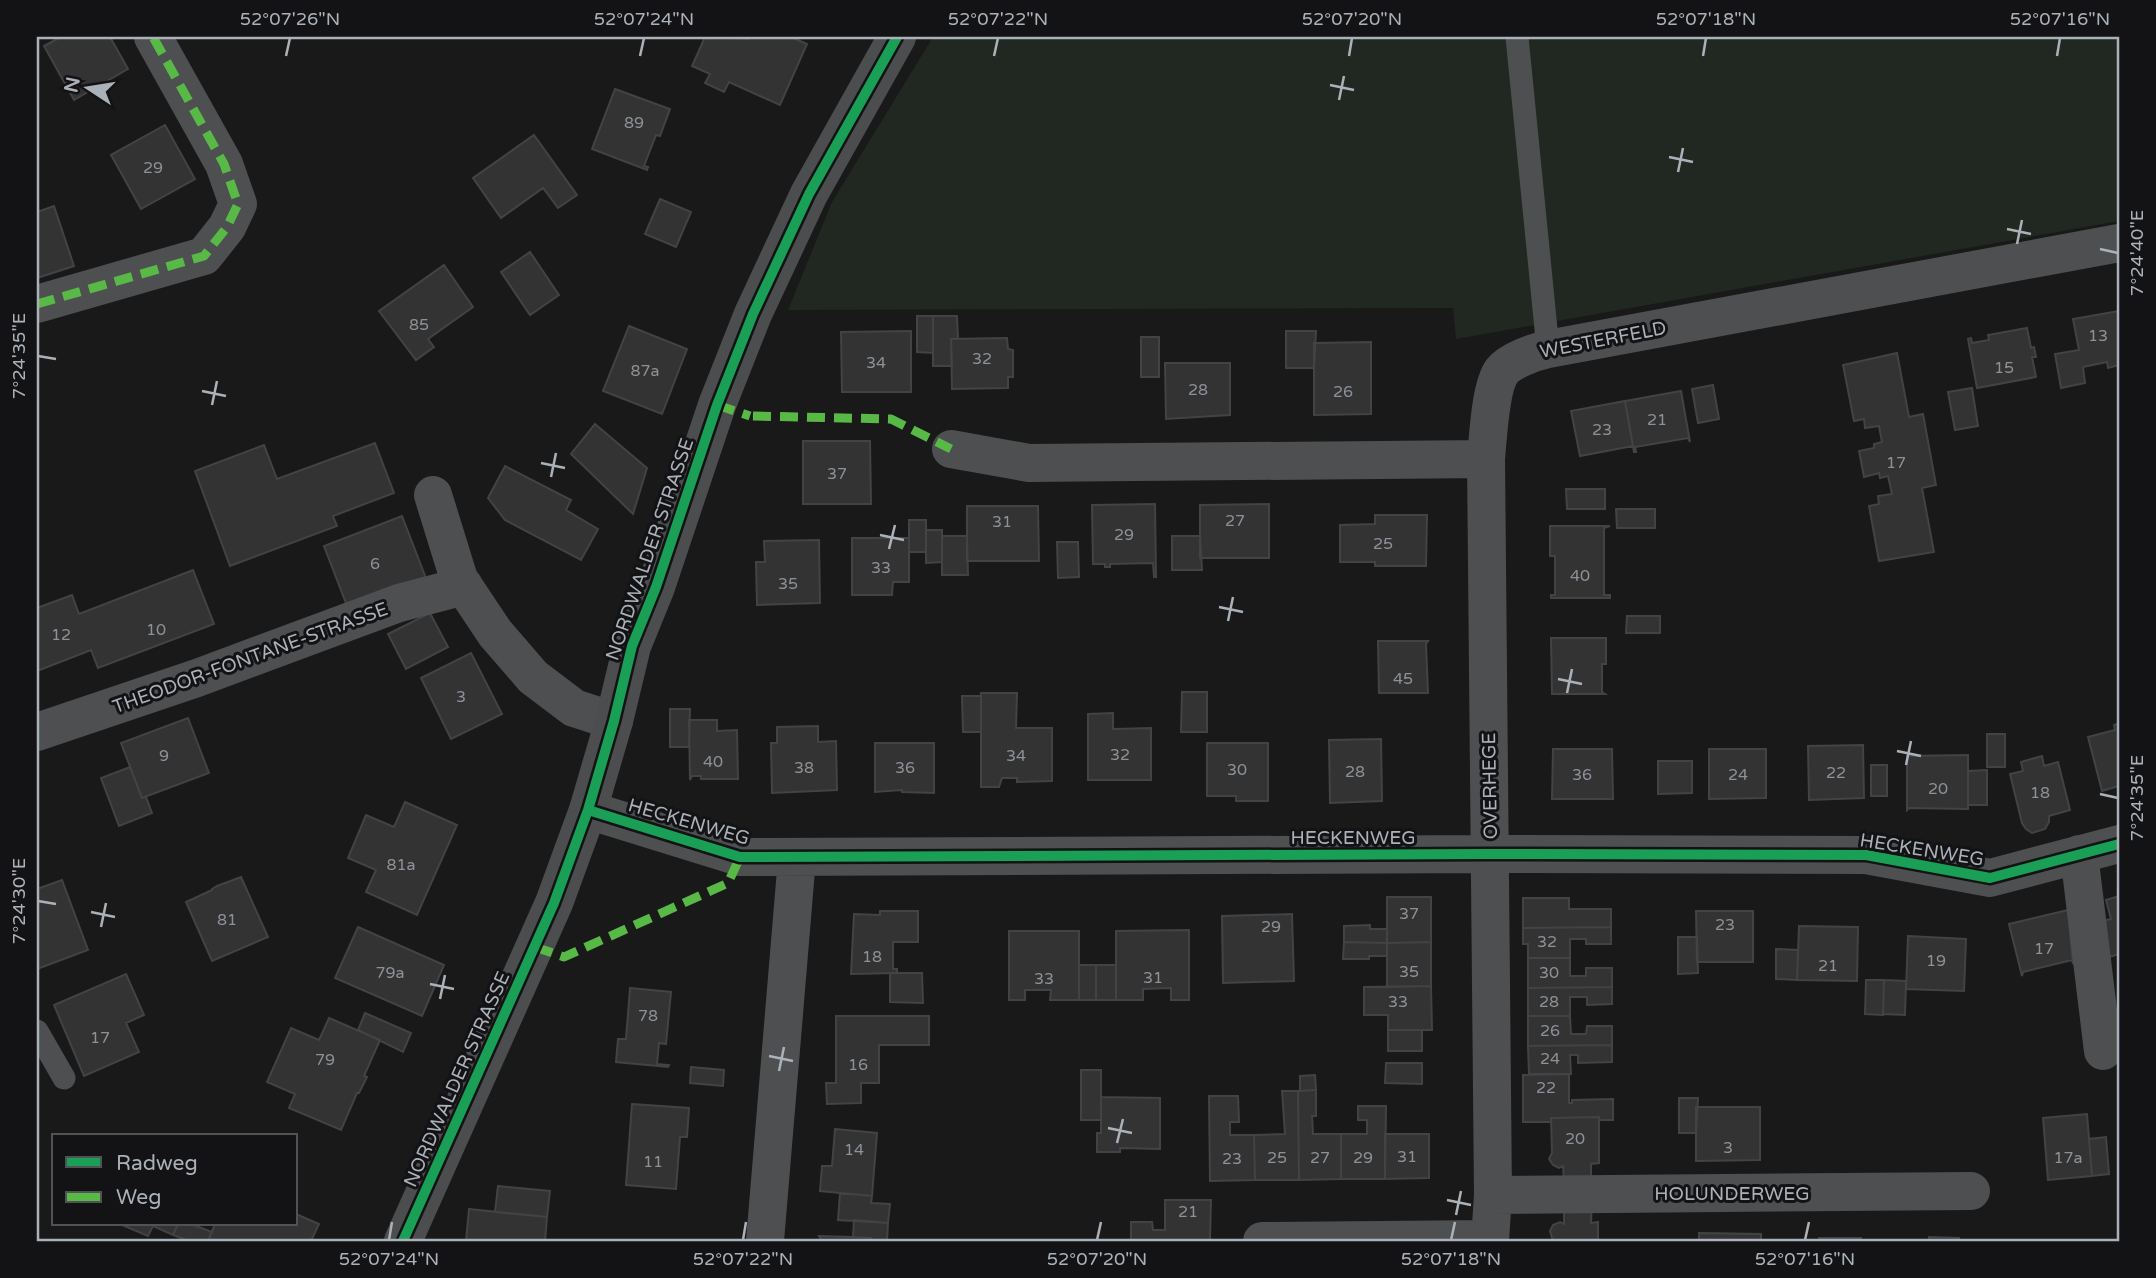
<svg xmlns="http://www.w3.org/2000/svg" width="2156" height="1278" font-family="'Varela Round',sans-serif">
<style>
.green{fill:#212721}
.building{fill:#333334;stroke:#414345;stroke-width:2}
.lines{fill:none;stroke-linecap:round;stroke-linejoin:round}
.lane{stroke:#4d4f51;stroke-width:23}
.street{stroke:#4d4f51;stroke-width:38}
.secondary{stroke:#4c4d4f;stroke-width:38}
.quiet{stroke:#58b947;stroke-width:9;stroke-dasharray:18 9;stroke-linecap:butt}
.cycleway-casing{stroke:#131315;stroke-width:15}
.cycleway{stroke:#1a9f57;stroke-width:10}
.ticks{fill:none;stroke:#abb1b8;stroke-width:2.5}
.labels{text-anchor:middle;stroke-width:6;stroke-linejoin:round;paint-order:stroke}
.number-label{font-size:16px;fill:#8d9297}
.street-label{font-size:19px;fill:#abb1b8;stroke:#131315}
.neatline{fill:none;stroke:#abb1b8;stroke-width:2.5}
.ticks-label{font-size:18px;text-anchor:middle;fill:#abb1b8}
</style>
<rect width="100%" height="100%" fill="#191919"/>
<path class="green" d="M 933,37 L 2119,37 L 2119,221 L 1456,339 L 1453,308 L 788,310 L 832,202 Z"/>
<path class="building" d="M 61,37 L 110,37 L 128,69 L 74,100 L 44,46 Z
M 705,37 L 749,39 L 749,37 L 791,37 L 807,44 L 780,105 L 729,82 L 724,92 L 705,83 L 710,74 L 692,66 Z
M 615,89 L 670,109 L 660,136 L 656,135 L 644,166 L 648,167 L 647,170 L 592,149 Z
M 165,125 L 195,179 L 141,209 L 111,155 Z
M 534,135 L 577,195 L 558,208 L 543,188 L 501,218 L 473,178 Z
M 660,199 L 691,212 L 676,247 L 645,234 Z
M 54,206 L 74,266 L 37,278 L 37,212 Z
M 530,252 L 559,295 L 530,315 L 501,272 Z
M 444,265 L 473,307 L 428,339 L 434,347 L 416,360 L 379,311 Z
M 2119,311 L 2119,365 L 2108,368 L 2107,362 L 2083,367 L 2085,383 L 2061,388 L 2055,354 L 2079,350 L 2073,319 Z
M 917,316 L 933,316 L 933,353 L 917,352 Z
M 933,316 L 957,316 L 958,339 L 951,339 L 952,366 L 933,366 Z
M 629,326 L 687,349 L 662,414 L 603,391 Z
M 2027,328 L 2031,348 L 2034,347 L 2036,357 L 2032,357 L 2036,377 L 1977,388 L 1968,339 L 1971,338 L 1972,343 L 1989,340 L 1988,335 Z
M 911,331 L 911,392 L 842,392 L 841,332 Z
M 1286,331 L 1316,331 L 1314,368 L 1286,368 Z
M 1141,337 L 1159,337 L 1159,377 L 1141,377 Z
M 1007,338 L 1008,349 L 1013,350 L 1013,377 L 1008,377 L 1008,388 L 952,389 L 951,339 Z
M 1371,342 L 1371,414 L 1314,415 L 1314,343 Z
M 1897,353 L 1909,417 L 1923,414 L 1936,485 L 1922,488 L 1934,552 L 1879,561 L 1869,506 L 1879,504 L 1878,496 L 1892,494 L 1888,476 L 1880,478 L 1879,473 L 1864,477 L 1859,451 L 1874,448 L 1874,444 L 1882,442 L 1879,426 L 1865,428 L 1864,419 L 1854,421 L 1843,365 Z
M 1165,363 L 1230,363 L 1230,415 L 1166,419 Z
M 1713,385 L 1719,419 L 1698,423 L 1692,389 Z
M 1972,388 L 1978,426 L 1955,430 L 1948,392 Z
M 1681,391 L 1690,442 L 1688,438 L 1635,447 L 1636,452 L 1634,452 L 1625,401 Z
M 1625,401 L 1633,446 L 1580,456 L 1571,411 Z
M 595,424 L 647,468 L 633,514 L 571,454 Z
M 803,441 L 870,441 L 871,504 L 803,504 Z
M 375,443 L 394,493 L 333,516 L 337,526 L 230,566 L 195,471 L 264,445 L 277,479 Z
M 505,466 L 571,500 L 566,510 L 598,529 L 581,560 L 505,520 L 488,498 Z
M 1566,489 L 1605,489 L 1605,509 L 1567,509 Z
M 1155,504 L 1156,577 L 1154,577 L 1153,563 L 1110,564 L 1110,567 L 1105,567 L 1105,564 L 1093,564 L 1092,505 Z
M 1269,504 L 1269,558 L 1200,558 L 1200,505 Z
M 967,506 L 1038,506 L 1039,561 L 967,561 Z
M 1616,509 L 1655,509 L 1655,528 L 1617,528 Z
M 1375,515 L 1427,515 L 1426,566 L 1375,566 L 1375,562 L 1340,562 L 1340,525 L 1375,524 Z
M 402,516 L 427,581 L 349,611 L 324,546 Z
M 909,520 L 926,520 L 926,552 L 909,552 Z
M 1550,526 L 1610,526 L 1604,528 L 1604,595 L 1610,595 L 1610,598 L 1551,598 L 1551,595 L 1555,595 L 1555,556 L 1550,556 Z
M 926,530 L 942,530 L 942,562 L 926,563 Z
M 942,536 L 967,536 L 968,575 L 942,575 Z
M 1172,536 L 1200,536 L 1202,570 L 1172,570 Z
M 852,538 L 909,538 L 909,582 L 893,582 L 892,595 L 852,595 Z
M 819,540 L 820,603 L 757,605 L 756,562 L 765,562 L 764,541 Z
M 1057,542 L 1078,542 L 1079,577 L 1058,578 Z
M 193,570 L 214,624 L 98,668 L 91,650 L 37,671 L 37,608 L 72,595 L 79,614 Z
M 430,613 L 448,647 L 406,669 L 388,634 Z
M 1627,616 L 1660,616 L 1660,633 L 1626,633 Z
M 1551,638 L 1606,638 L 1606,664 L 1602,664 L 1602,692 L 1605,694 L 1552,694 Z
M 1378,641 L 1428,641 L 1426,644 L 1428,693 L 1379,693 Z
M 471,653 L 502,714 L 451,739 L 421,678 Z
M 1182,692 L 1207,692 L 1207,732 L 1181,732 Z
M 981,693 L 1017,693 L 1016,728 L 1052,728 L 1052,781 L 1017,782 L 1017,778 L 1002,778 L 999,787 L 981,787 Z
M 962,696 L 981,696 L 981,732 L 963,732 Z
M 670,709 L 690,709 L 689,747 L 670,747 Z
M 1113,713 L 1113,729 L 1151,728 L 1151,780 L 1088,780 L 1088,714 Z
M 188,718 L 209,773 L 142,798 L 121,743 Z
M 689,720 L 717,720 L 717,731 L 737,730 L 738,779 L 701,779 L 701,776 L 692,776 L 690,780 Z
M 2119,723 L 2119,786 L 2102,791 L 2088,737 L 2115,730 L 2114,725 Z
M 818,726 L 818,742 L 836,741 L 837,790 L 772,793 L 771,743 L 777,743 L 777,727 Z
M 1987,734 L 2005,734 L 2005,767 L 1987,767 Z
M 1381,739 L 1382,801 L 1330,803 L 1329,740 Z
M 875,743 L 934,743 L 934,793 L 902,792 L 902,790 L 875,792 Z
M 1207,743 L 1268,743 L 1268,801 L 1236,801 L 1236,796 L 1207,796 Z
M 1863,745 L 1864,798 L 1809,800 L 1808,746 Z
M 1553,749 L 1612,749 L 1613,799 L 1552,799 Z
M 1709,749 L 1766,749 L 1766,798 L 1709,799 Z
M 1968,755 L 1968,809 L 1909,808 L 1907,810 L 1907,756 Z
M 2042,756 L 2044,766 L 2058,762 L 2070,810 L 2049,816 L 2049,822 L 2045,829 L 2032,833 L 2026,829 L 2022,823 L 2010,774 L 2023,771 L 2021,762 Z
M 1658,761 L 1692,761 L 1692,793 L 1658,794 Z
M 1871,765 L 1887,765 L 1887,796 L 1871,796 Z
M 130,767 L 142,798 L 146,797 L 152,813 L 119,826 L 101,778 Z
M 1987,770 L 1987,805 L 1968,805 L 1968,771 Z
M 405,802 L 457,825 L 417,915 L 366,892 L 376,870 L 348,858 L 366,815 L 394,827 Z
M 241,877 L 268,937 L 212,961 L 186,902 L 212,890 L 212,889 L 217,886 Z
M 62,880 L 88,950 L 37,969 L 37,889 Z
M 2119,896 L 2119,954 L 2110,957 L 2101,921 L 2111,919 L 2106,900 Z
M 1387,897 L 1431,897 L 1431,942 L 1387,943 Z
M 1523,898 L 1569,898 L 1569,909 L 1611,909 L 1611,927 L 1523,928 Z
M 2068,910 L 2073,964 L 2072,960 L 2023,972 L 2022,976 L 2009,924 Z
M 880,911 L 918,911 L 918,942 L 893,942 L 893,969 L 897,969 L 897,973 L 851,974 L 854,914 L 880,915 Z
M 1696,911 L 1753,911 L 1753,962 L 1697,962 Z
M 1292,914 L 1294,981 L 1223,983 L 1222,916 Z
M 1370,925 L 1370,929 L 1387,929 L 1387,943 L 1344,942 L 1344,926 Z
M 1799,926 L 1858,927 L 1857,981 L 1797,980 Z
M 358,927 L 444,965 L 422,1016 L 335,978 Z
M 1611,927 L 1611,944 L 1586,944 L 1586,939 L 1570,939 L 1570,958 L 1528,958 L 1528,944 L 1523,944 L 1523,928 Z
M 1189,930 L 1189,1000 L 1171,1000 L 1171,988 L 1143,989 L 1143,1000 L 1116,1000 L 1116,931 Z
M 1009,931 L 1079,931 L 1079,1000 L 1050,1000 L 1051,990 L 1025,990 L 1025,1000 L 1009,1000 Z
M 1908,936 L 1966,939 L 1964,991 L 1906,989 Z
M 1678,937 L 1697,937 L 1698,973 L 1678,974 Z
M 1344,942 L 1387,943 L 1387,956 L 1369,956 L 1369,959 L 1343,959 Z
M 1431,942 L 1431,986 L 1387,987 L 1387,943 Z
M 1776,949 L 1798,950 L 1797,980 L 1776,979 Z
M 1528,958 L 1570,958 L 1570,976 L 1586,976 L 1586,968 L 1612,968 L 1612,987 L 1528,988 Z
M 1079,965 L 1096,965 L 1096,1000 L 1079,1000 Z
M 1096,965 L 1116,965 L 1116,1000 L 1096,1000 Z
M 890,973 L 922,973 L 923,1003 L 890,1002 Z
M 126,974 L 144,1015 L 126,1023 L 139,1052 L 84,1076 L 54,1005 Z
M 1866,980 L 1884,980 L 1883,1015 L 1865,1014 Z
M 1884,980 L 1906,981 L 1905,1015 L 1883,1014 Z
M 1431,986 L 1432,1030 L 1388,1030 L 1388,1015 L 1364,1015 L 1364,987 Z
M 1612,987 L 1612,1004 L 1587,1005 L 1587,997 L 1570,997 L 1570,1016 L 1528,1016 L 1528,988 Z
M 630,988 L 671,992 L 666,1044 L 659,1043 L 657,1064 L 669,1065 L 668,1067 L 616,1062 L 618,1039 L 626,1039 Z
M 365,1013 L 411,1033 L 403,1052 L 358,1030 Z
M 836,1016 L 929,1016 L 929,1045 L 879,1045 L 879,1083 L 861,1083 L 861,1103 L 827,1104 L 826,1083 L 836,1083 Z
M 1528,1016 L 1570,1016 L 1571,1034 L 1586,1034 L 1587,1026 L 1612,1026 L 1612,1045 L 1528,1046 Z
M 329,1018 L 380,1040 L 364,1076 L 367,1077 L 359,1093 L 357,1093 L 341,1130 L 289,1108 L 295,1094 L 267,1082 L 291,1028 L 319,1040 Z
M 1388,1030 L 1422,1030 L 1422,1051 L 1388,1051 Z
M 1612,1045 L 1612,1062 L 1578,1063 L 1578,1055 L 1570,1055 L 1571,1074 L 1529,1074 L 1528,1046 Z
M 1386,1063 L 1422,1063 L 1422,1084 L 1385,1083 Z
M 691,1067 L 724,1070 L 723,1086 L 690,1083 Z
M 1081,1070 L 1101,1070 L 1101,1120 L 1081,1120 Z
M 1569,1074 L 1569,1103 L 1572,1103 L 1572,1100 L 1613,1099 L 1613,1120 L 1599,1120 L 1599,1117 L 1551,1118 L 1551,1122 L 1523,1122 L 1523,1075 Z
M 1315,1075 L 1316,1090 L 1300,1091 L 1300,1076 Z
M 1316,1090 L 1316,1116 L 1312,1116 L 1313,1134 L 1341,1134 L 1341,1179 L 1299,1180 L 1298,1091 Z
M 1282,1091 L 1298,1091 L 1299,1180 L 1255,1180 L 1254,1135 L 1285,1134 Z
M 1209,1096 L 1238,1096 L 1239,1122 L 1230,1122 L 1230,1135 L 1254,1135 L 1255,1180 L 1210,1181 Z
M 1101,1097 L 1160,1098 L 1160,1149 L 1120,1148 L 1120,1152 L 1097,1152 L 1097,1133 L 1101,1133 Z
M 1679,1098 L 1698,1098 L 1696,1133 L 1679,1133 Z
M 632,1104 L 689,1108 L 687,1137 L 680,1137 L 676,1189 L 626,1185 Z
M 1358,1106 L 1386,1106 L 1385,1179 L 1341,1179 L 1341,1134 L 1367,1134 L 1367,1120 L 1358,1120 Z
M 1696,1107 L 1760,1107 L 1760,1160 L 1696,1161 Z
M 2087,1114 L 2092,1176 L 2048,1180 L 2043,1118 Z
M 1599,1117 L 1599,1163 L 1591,1164 L 1591,1180 L 1564,1180 L 1563,1166 L 1559,1168 L 1553,1165 L 1549,1159 L 1552,1153 L 1551,1118 Z
M 835,1129 L 877,1133 L 872,1196 L 820,1191 L 822,1166 L 832,1166 Z
M 1385,1134 L 1429,1134 L 1429,1178 L 1385,1179 Z
M 2106,1137 L 2109,1174 L 2092,1176 L 2089,1139 Z
M 498,1186 L 550,1191 L 547,1217 L 495,1212 Z
M 840,1193 L 872,1196 L 871,1203 L 890,1204 L 888,1223 L 838,1220 Z
M 1592,1198 L 1591,1223 L 1598,1222 L 1598,1241 L 1553,1241 L 1550,1231 L 1553,1225 L 1560,1222 L 1564,1224 L 1564,1199 Z
M 1165,1200 L 1211,1200 L 1210,1241 L 1131,1241 L 1131,1222 L 1152,1222 L 1153,1230 L 1165,1230 Z
M 469,1209 L 547,1217 L 545,1241 L 466,1241 Z
M 296,1214 L 319,1224 L 311,1241 L 208,1241 L 215,1224 L 296,1224 Z
M 854,1220 L 888,1223 L 887,1241 L 870,1241 L 871,1238 L 853,1237 Z
M 120,1224 L 178,1224 L 173,1235 L 153,1226 L 148,1236 Z
M 178,1224 L 191,1224 L 212,1232 L 208,1241 L 189,1241 L 173,1235 Z
M 1699,1233 L 1761,1234 L 1761,1241 L 1699,1241 Z
M 819,1236 L 853,1237 L 871,1238 L 870,1241 L 822,1241 Z
M 1929,1237 L 1959,1238 L 1959,1241 L 1929,1241 Z
M 1819,1238 L 1861,1238 L 1861,1241 L 1819,1241 Z"/>
<g class="lines">
<path class="lane" d="M 1517,37 L 1548,349
M 37,1031 L 64,1078"/>
<path class="street" d="M 37,304 L 204,256 L 227,227 L 238,204 L 224,164 L 153,37
M 951,449 L 1029,463 L 1486,459
M 433,495 L 459,579 L 495,633 L 533,677 L 574,708 L 614,721
M 37,732 L 197,678 L 399,603 L 464,586
M 588,810 L 740,857 L 1489,854 L 1866,855 L 1990,878 L 2119,844
M 2079,854 L 2103,1051
M 1493,1195 L 1971,1191
M 765,1241 L 797,858
M 1262,1241 L 1490,1239
M 1490,1241 L 1493,1195 L 1486,459 C 1488,439 1490,387 1502,371 C 1511,360 1535,352 1548,349 L 2119,243"/>
<path class="secondary" d="M 403,1241 L 554,903 L 588,810 L 614,721 L 632,646 L 656,587 L 717,405 L 753,314 L 809,194 L 897,37"/>
<path class="quiet" d="M 37,304 L 204,256 L 227,227 L 238,204 L 224,164 L 153,37
M 717,405 L 750,416
M 753,416 L 891,419 L 951,449
M 535,947 L 564,957 L 728,883 L 740,857"/>
<g class="cycleway-casing">
<path id="cycleway" d="M 588,810 L 740,857 L 1489,854 L 1866,855 L 1990,878 L 2119,844
M 403,1241 L 554,903 L 588,810 L 614,721 L 632,646 L 656,587 L 717,405 L 753,314 L 809,194 L 897,37"/>
</g>
<use href="#cycleway" class="cycleway"/>
</g>
<path class="ticks" d="M 286,56 L 290,38M 640,56 L 644,38M 994,56 L 998,38M 1349,56 L 1352,38M 1703,56 L 1706,38M 2057,56 L 2060,38M 1330,85 L 1354,90M 1339,100 L 1344,76M 1669,157 L 1693,162M 1678,172 L 1683,148M 2007,229 L 2031,234M 2017,244 L 2022,220M 2100,249 L 2118,253M 38,356 L 56,359M 202,391 L 226,396M 212,405 L 217,381M 541,463 L 565,468M 551,477 L 556,453M 880,535 L 904,540M 889,549 L 895,525M 1219,607 L 1243,612M 1228,621 L 1233,597M 1558,679 L 1582,684M 1567,693 L 1572,669M 1897,751 L 1921,756M 1906,765 L 1911,741M 2100,794 L 2118,798M 38,901 L 56,904M 91,912 L 115,917M 101,927 L 106,903M 430,984 L 454,989M 440,999 L 445,975M 769,1056 L 793,1061M 779,1071 L 784,1047M 1108,1128 L 1132,1133M 1117,1143 L 1123,1119M 1447,1200 L 1471,1205M 1456,1215 L 1461,1191M 389,1240 L 392,1222M 743,1240 L 746,1222M 1097,1240 L 1101,1222M 1451,1240 L 1455,1222M 1805,1240 L 1809,1222"/>
<g class="labels">
<g class="number-label">
<text x="634" y="128">89</text>
<text x="153" y="173">29</text>
<text x="419" y="330">85</text>
<text x="2098" y="341">13</text>
<text x="982" y="364">32</text>
<text x="876" y="368">34</text>
<text x="2004" y="373">15</text>
<text x="645" y="376">87a</text>
<text x="1198" y="395">28</text>
<text x="1343" y="397">26</text>
<text x="1657" y="425">21</text>
<text x="1602" y="435">23</text>
<text x="1896" y="468">17</text>
<text x="837" y="479">37</text>
<text x="1235" y="526">27</text>
<text x="1002" y="527">31</text>
<text x="1124" y="540">29</text>
<text x="1383" y="549">25</text>
<text x="375" y="569">6</text>
<text x="881" y="573">33</text>
<text x="1580" y="581">40</text>
<text x="788" y="589">35</text>
<text x="156" y="635">10</text>
<text x="61" y="640">12</text>
<text x="1403" y="684">45</text>
<text x="461" y="702">3</text>
<text x="1120" y="760">32</text>
<text x="164" y="761">9</text>
<text x="1016" y="761">34</text>
<text x="713" y="767">40</text>
<text x="804" y="773">38</text>
<text x="905" y="773">36</text>
<text x="1237" y="775">30</text>
<text x="1355" y="777">28</text>
<text x="1836" y="778">22</text>
<text x="1582" y="780">36</text>
<text x="1738" y="780">24</text>
<text x="1938" y="794">20</text>
<text x="2040" y="798">18</text>
<text x="401" y="870">81a</text>
<text x="1409" y="919">37</text>
<text x="227" y="925">81</text>
<text x="1725" y="930">23</text>
<text x="1271" y="932">29</text>
<text x="1547" y="947">32</text>
<text x="2044" y="954">17</text>
<text x="872" y="962">18</text>
<text x="1936" y="966">19</text>
<text x="1828" y="971">21</text>
<text x="1409" y="977">35</text>
<text x="390" y="978">79a</text>
<text x="1549" y="978">30</text>
<text x="1153" y="983">31</text>
<text x="1044" y="984">33</text>
<text x="1398" y="1007">33</text>
<text x="1549" y="1007">28</text>
<text x="648" y="1021">78</text>
<text x="1550" y="1036">26</text>
<text x="100" y="1043">17</text>
<text x="1550" y="1064">24</text>
<text x="325" y="1065">79</text>
<text x="858" y="1070">16</text>
<text x="1546" y="1093">22</text>
<text x="1575" y="1144">20</text>
<text x="1728" y="1153">3</text>
<text x="854" y="1155">14</text>
<text x="1407" y="1162">31</text>
<text x="1277" y="1163">25</text>
<text x="1320" y="1163">27</text>
<text x="1363" y="1163">29</text>
<text x="2068" y="1163">17a</text>
<text x="1232" y="1164">23</text>
<text x="653" y="1167">11</text>
<text x="1188" y="1217">21</text>
</g>
<g class="street-label">
<text transform="translate(1603 339) rotate(-11)" y="7">WESTERFELD</text>
<text transform="translate(649 549) rotate(-71)" y="7">NORDWALDER STRASSE</text>
<text transform="translate(250 657) rotate(-20)" y="7">THEODOR-FONTANE-STRASSE</text>
<text transform="translate(1489 786) rotate(-91)" y="7">OVERHEGE</text>
<text transform="translate(689 821) rotate(16)" y="7">HECKENWEG</text>
<text x="1353" y="844">HECKENWEG</text>
<text transform="translate(1922 849) rotate(9)" y="7">HECKENWEG</text>
<text transform="translate(456 1079) rotate(-66)" y="7">NORDWALDER STRASSE</text>
<text x="1732" y="1200">HOLUNDERWEG</text>
</g>
</g>
<rect width="2156" height="1278" fill="none" stroke="#131315" stroke-width="77"/>
<rect x="52" y="1134" width="245" height="91" fill="#131315" stroke="#505256" stroke-width="2"/>
<rect x="66" y="1157" width="35" height="10" fill="#1a9f57" stroke="#505256" stroke-width="2"/>
<text x="116" y="1170" font-size="21" fill="#abb1b8">Radweg</text>
<rect x="66" y="1192" width="35" height="10" fill="#58b947" stroke="#505256" stroke-width="2"/>
<text x="116" y="1204" font-size="21" fill="#abb1b8">Weg</text>
<g transform="translate(88 88) rotate(282)" stroke="#131315" stroke-width="5" paint-order="stroke">
<path d="M0-5L12 26L0 18L-12 26Z" fill="#abb1b8"/>
<text y="-10" font-size="19" font-weight="bold" text-anchor="middle" fill="#abb1b8">N</text>
</g>
<rect x="38" y="38" width="2080" height="1202" class="neatline"/>
<g class="ticks-label">
<text x="290" y="25">52°07'26"N</text>
<text x="644" y="25">52°07'24"N</text>
<text x="998" y="25">52°07'22"N</text>
<text x="1352" y="25">52°07'20"N</text>
<text x="1706" y="25">52°07'18"N</text>
<text x="2060" y="25">52°07'16"N</text>
<text transform="translate(2137 253) rotate(-90)" y="6">7°24'40"E</text>
<text transform="translate(19 356) rotate(-90)" y="6">7°24'35"E</text>
<text transform="translate(2137 798) rotate(-90)" y="6">7°24'35"E</text>
<text transform="translate(19 901) rotate(-90)" y="6">7°24'30"E</text>
<text x="389" y="1265">52°07'24"N</text>
<text x="743" y="1265">52°07'22"N</text>
<text x="1097" y="1265">52°07'20"N</text>
<text x="1451" y="1265">52°07'18"N</text>
<text x="1805" y="1265">52°07'16"N</text>
</g>
</svg>
